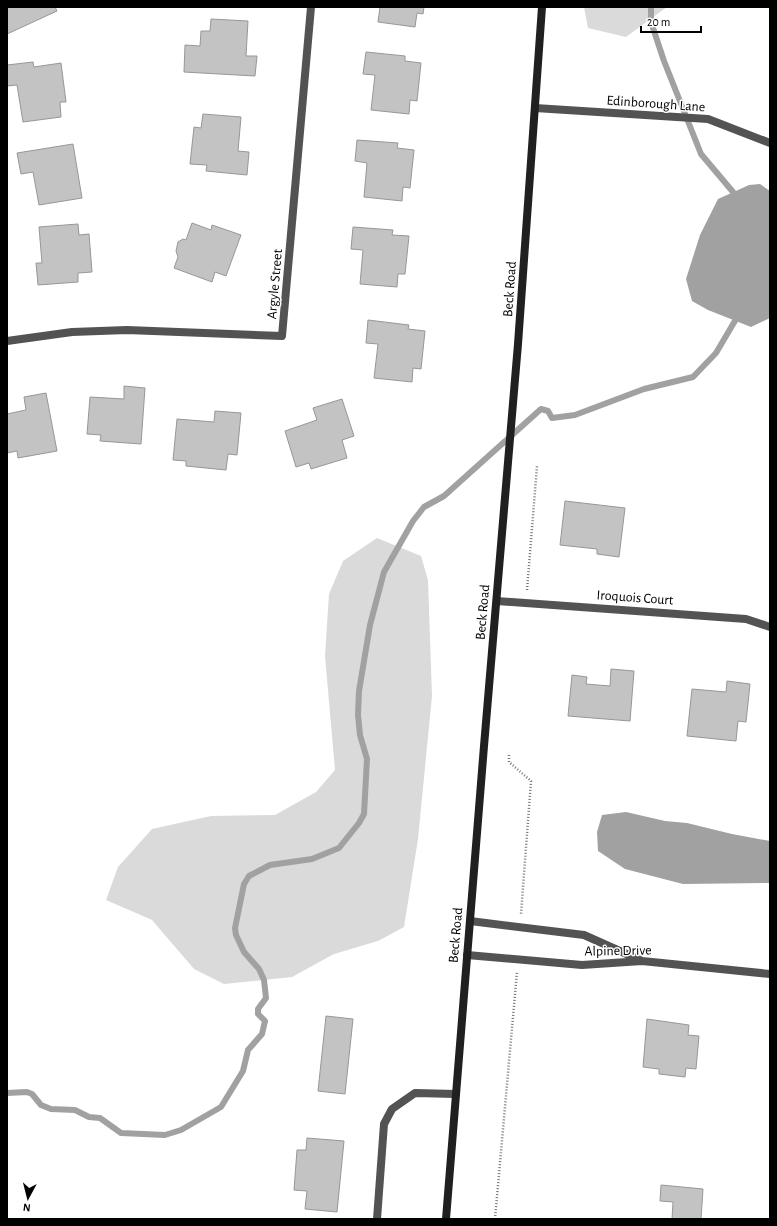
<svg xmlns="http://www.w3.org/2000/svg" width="777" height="1226" font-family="'Alegreya Sans',sans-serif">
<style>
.green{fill:#dadada}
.water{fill:#a1a1a1}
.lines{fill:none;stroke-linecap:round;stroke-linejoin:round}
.stream{stroke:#a1a1a1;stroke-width:6}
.building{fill:#c3c3c3;stroke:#979797}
.path{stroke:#757575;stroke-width:2.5;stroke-dasharray:1 2;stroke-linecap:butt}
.minor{stroke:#535353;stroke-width:8}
.secondary{stroke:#202020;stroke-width:8}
.labels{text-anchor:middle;stroke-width:3;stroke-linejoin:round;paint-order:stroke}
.street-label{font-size:14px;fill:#000;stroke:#fff}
</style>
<rect width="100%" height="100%" fill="#fff"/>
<path class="green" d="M 584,7 L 667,7 L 626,37 L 588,28 Z
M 377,538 L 421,556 L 428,580 L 432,696 L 418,839 L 404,927 L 378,941 L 334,954 L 292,977 L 224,984 L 194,969 L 152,920 L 106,900 L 118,867 L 152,829 L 211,816 L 275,815 L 316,792 L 335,770 L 325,656 L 329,594 L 343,561 Z"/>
<path class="water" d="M 760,184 L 770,191 L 770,318 L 751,327 L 708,310 L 692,301 L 686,279 L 700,235 L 718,199 L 749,185 Z
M 626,812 L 665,821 L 687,823 L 732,834 L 770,841 L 770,883 L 683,884 L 625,869 L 598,851 L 597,832 L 602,815 Z"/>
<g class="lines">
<path class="stream" d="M 651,7 L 651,22 L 664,61 L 701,154 L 733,192 L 735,200
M 7,1093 L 27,1092 L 32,1094 L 41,1105 L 51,1109 L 75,1110 L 89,1117 L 100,1118 L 121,1133 L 165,1135 L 181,1130 L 221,1107 L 243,1071 L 248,1050 L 262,1034 L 265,1021 L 258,1014 L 258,1009 L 266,998 L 264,980 L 259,969 L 244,952 L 236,935 L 235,928 L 244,884 L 249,876 L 270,865 L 312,859 L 339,848 L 359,823 L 364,814 L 367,759 L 360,735 L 358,715 L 359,691 L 370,625 L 384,572 L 413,521 L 424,507 L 444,496 L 541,409 L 548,411 L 552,418 L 575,415 L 644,389 L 693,377 L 716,353 L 739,314"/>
</g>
<path class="building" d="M 7,7 L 55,7 L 57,11 L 7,34 Z
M 380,7 L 424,7 L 423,14 L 417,13 L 415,27 L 378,22 Z
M 211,19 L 248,21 L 246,56 L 257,56 L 255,76 L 184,72 L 185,45 L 200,46 L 201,31 L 210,31 Z
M 366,52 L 405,56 L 405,61 L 421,63 L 417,101 L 410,100 L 409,114 L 371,110 L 375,75 L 363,74 Z
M 33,62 L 34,67 L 61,63 L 66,102 L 60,102 L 61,117 L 23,122 L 17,85 L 7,86 L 7,65 Z
M 203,114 L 241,117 L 238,151 L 249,152 L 247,175 L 206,171 L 207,165 L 190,164 L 194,127 L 201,128 Z
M 357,140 L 398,143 L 397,148 L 414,150 L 410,188 L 403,187 L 402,201 L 364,197 L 367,163 L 355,161 Z
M 73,144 L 82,198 L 39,205 L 33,172 L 21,174 L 17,153 Z
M 192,223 L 211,230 L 212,225 L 241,235 L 226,276 L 215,272 L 212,282 L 174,268 L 178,257 L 176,251 L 178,242 L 183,239 L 186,240 Z
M 78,224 L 79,235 L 89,234 L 92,272 L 78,273 L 78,282 L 38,285 L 36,263 L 42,263 L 39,227 Z
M 353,227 L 393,230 L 392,235 L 409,236 L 405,274 L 398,274 L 397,287 L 360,284 L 363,250 L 351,249 Z
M 368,320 L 409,325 L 408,329 L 425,331 L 421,369 L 413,368 L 412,382 L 374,378 L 378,344 L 366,343 Z
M 124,386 L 145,388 L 141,444 L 100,441 L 101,435 L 87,434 L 90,397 L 124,399 Z
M 46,393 L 57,451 L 18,458 L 17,451 L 7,453 L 7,414 L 26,410 L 24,397 Z
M 342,399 L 354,436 L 342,440 L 347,458 L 311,469 L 309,463 L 296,467 L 285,431 L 317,420 L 313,408 Z
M 215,411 L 241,413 L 237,455 L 228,454 L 226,470 L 186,466 L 186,461 L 173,460 L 177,419 L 214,422 Z
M 565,501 L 625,508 L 619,557 L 597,554 L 597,549 L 560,545 Z
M 611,669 L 634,671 L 630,721 L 568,716 L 572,675 L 587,677 L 586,684 L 610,686 Z
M 727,681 L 750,684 L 746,722 L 738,721 L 736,741 L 687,736 L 692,689 L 726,692 Z
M 326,1016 L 353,1019 L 345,1094 L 318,1091 Z
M 647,1019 L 689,1025 L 688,1035 L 699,1036 L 696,1069 L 686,1068 L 685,1077 L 659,1074 L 659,1069 L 643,1067 Z
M 307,1138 L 344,1141 L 337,1212 L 305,1209 L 307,1191 L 294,1190 L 297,1150 L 306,1150 Z
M 661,1185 L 703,1189 L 701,1219 L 672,1219 L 673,1202 L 660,1201 Z"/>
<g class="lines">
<path class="path" d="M 527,590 L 537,466
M 509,755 L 509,762 L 531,781 L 521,914
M 495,1219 L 517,972"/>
<path class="minor" d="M 535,108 L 708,119 L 770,143
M 7,341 L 72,332 L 127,330 L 282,336 L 311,7
M 497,601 L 746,619 L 770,627
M 470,921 L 584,935 L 640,960
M 467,955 L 582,965 L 642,961 L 770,974
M 377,1219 L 384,1124 L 392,1109 L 415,1093 L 456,1094"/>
<path class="secondary" d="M 446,1219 L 484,746 L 518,344 L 542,7"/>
</g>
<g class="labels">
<g class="street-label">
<text transform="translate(656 103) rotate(4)" y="5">Edinborough Lane</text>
<text transform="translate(274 284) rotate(-85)" y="5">Argyle Street</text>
<text transform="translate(509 289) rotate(-86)" y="5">Beck Road</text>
<text transform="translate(635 597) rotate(4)" y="5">Iroquois Court</text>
<text transform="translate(482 612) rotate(-85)" y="5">Beck Road</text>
<text transform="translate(455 935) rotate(-85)" y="5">Beck Road</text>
<text transform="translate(618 950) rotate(-1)" y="5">Alpine Drive</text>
</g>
</g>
<rect width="777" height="1226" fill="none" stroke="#000000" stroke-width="16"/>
<g transform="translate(28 1198) rotate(187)" stroke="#ffffff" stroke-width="3" paint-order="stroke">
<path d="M0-3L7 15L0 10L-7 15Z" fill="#000000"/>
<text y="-6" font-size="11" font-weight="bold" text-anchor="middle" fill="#000000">N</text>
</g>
<path d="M641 26v6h60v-6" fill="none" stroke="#000000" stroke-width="2"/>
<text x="647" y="26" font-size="12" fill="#000000" stroke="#ffffff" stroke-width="3" paint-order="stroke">20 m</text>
</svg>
